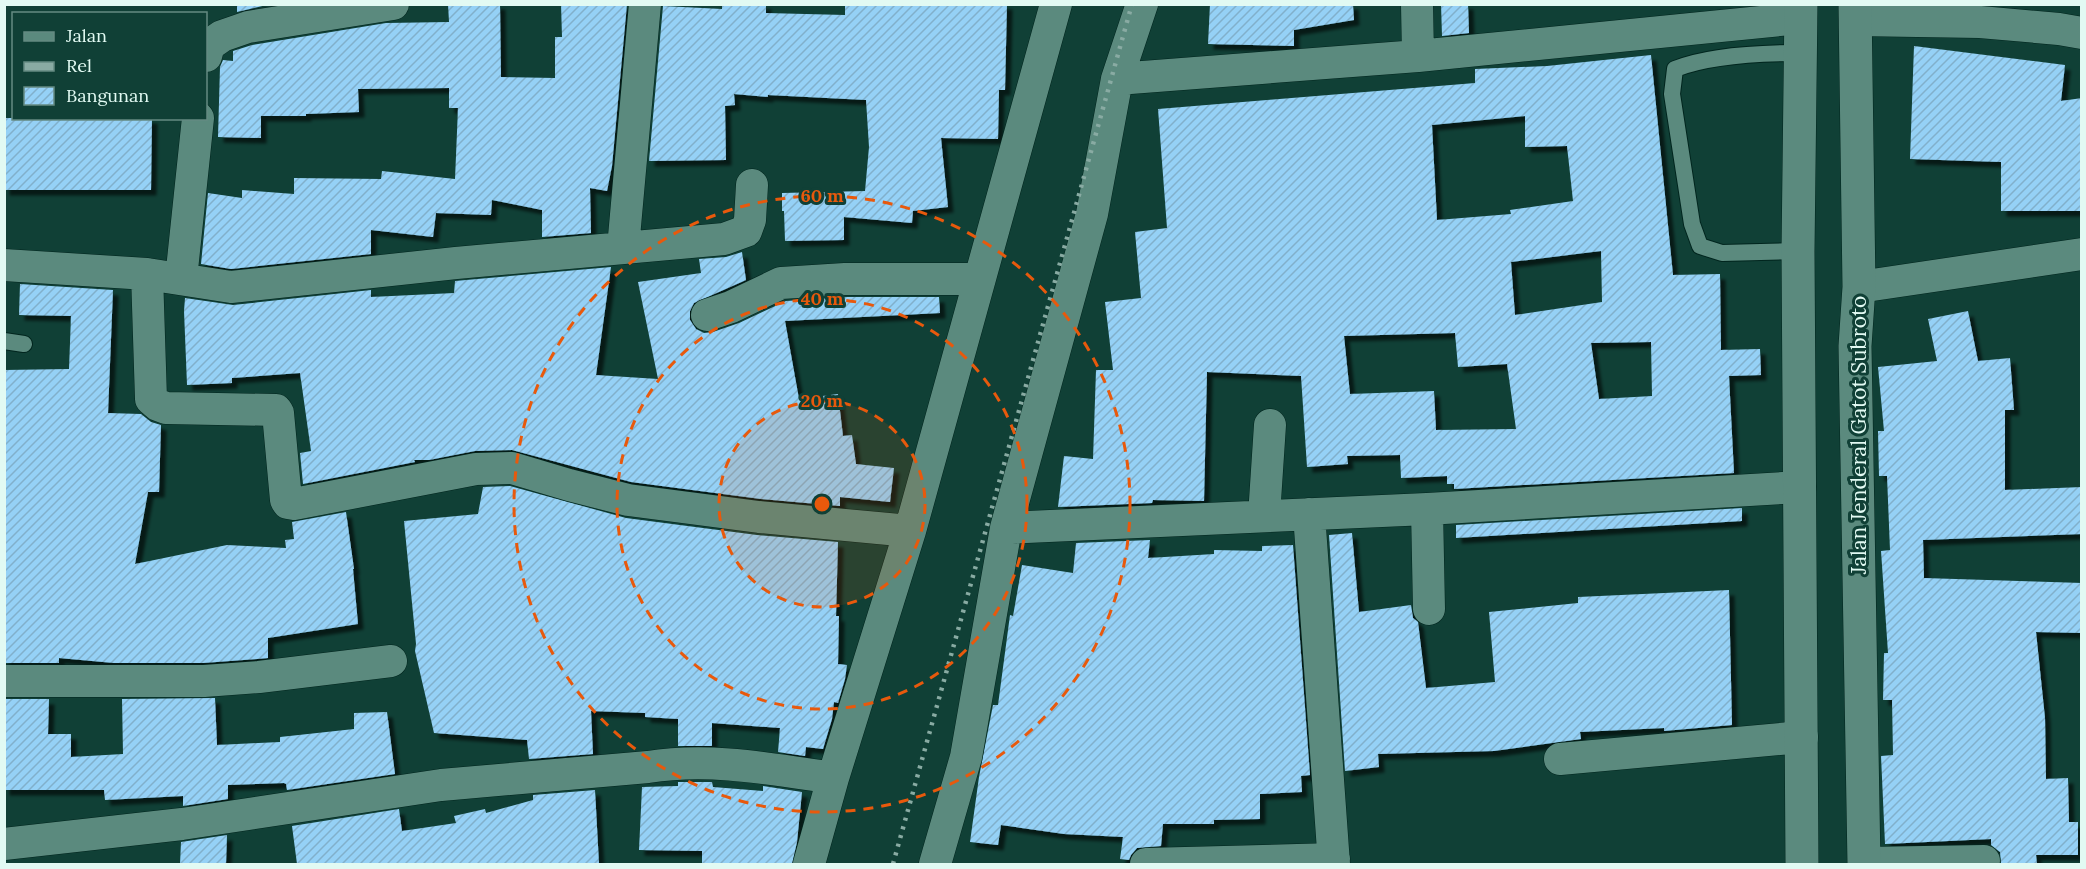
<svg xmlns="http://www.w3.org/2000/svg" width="2086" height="869" font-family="Lora,serif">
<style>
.building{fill:url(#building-hatch);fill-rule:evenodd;filter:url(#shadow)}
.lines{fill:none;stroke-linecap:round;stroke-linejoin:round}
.service-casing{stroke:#01251e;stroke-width:18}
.minor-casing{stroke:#01251e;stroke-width:33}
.secondary-casing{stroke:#01251e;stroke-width:34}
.service{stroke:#5b8a7e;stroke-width:16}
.minor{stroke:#5b8a7e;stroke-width:32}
.secondary{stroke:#5b8a7e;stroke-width:33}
.rail{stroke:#89aba3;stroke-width:4.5;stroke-dasharray:3 6;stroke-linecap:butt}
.ring{fill:none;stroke:#e8590c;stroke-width:3;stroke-dasharray:10 8}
.labels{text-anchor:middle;stroke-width:6;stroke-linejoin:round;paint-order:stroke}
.street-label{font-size:21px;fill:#e2faf3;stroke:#104036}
.centre{fill:#e8590c;stroke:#104036;stroke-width:3}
.ring-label{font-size:18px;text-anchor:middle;font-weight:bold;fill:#e8590c;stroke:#104036;stroke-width:6;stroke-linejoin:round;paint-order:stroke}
</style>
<defs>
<pattern id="building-hatch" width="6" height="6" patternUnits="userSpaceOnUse" patternTransform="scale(1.5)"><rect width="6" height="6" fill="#95d1f6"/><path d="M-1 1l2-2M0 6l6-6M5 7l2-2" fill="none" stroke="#81b0cb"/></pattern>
<filter id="shadow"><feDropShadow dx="5.5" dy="5.5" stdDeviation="1.5" flood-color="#0009"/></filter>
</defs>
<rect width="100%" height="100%" fill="#104036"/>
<path class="building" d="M 237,4 L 271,4 L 237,12 Z
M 448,4 L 500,4 L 501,77 L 555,78 L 555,37 L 562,37 L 561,4 L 627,4 L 612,166 L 607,191 L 590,188 L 591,233 L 542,237 L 542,210 L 492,200 L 491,215 L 436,213 L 433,237 L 371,230 L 371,254 L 231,269 L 201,264 L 208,193 L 242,198 L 242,190 L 294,194 L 294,178 L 381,179 L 382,171 L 455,179 L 458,108 L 449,108 L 449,88 L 358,89 L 359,112 L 306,114 L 306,116 L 261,116 L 261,138 L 218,137 L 220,67 L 223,60 L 233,61 L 233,51 L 252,45 L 386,23 L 449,22 Z
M 722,4 L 766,4 L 766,13 L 845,15 L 845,4 L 1007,4 L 1005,90 L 999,90 L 998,139 L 941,138 L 948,207 L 913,211 L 912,223 L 844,217 L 844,240 L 785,241 L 784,211 L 782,211 L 782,193 L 865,191 L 869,147 L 866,100 L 768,95 L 768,97 L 734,94 L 735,105 L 725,106 L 726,160 L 649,161 L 663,6 L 722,9 Z
M 1210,4 L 1353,4 L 1354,20 L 1294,30 L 1294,46 L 1208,44 Z
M 1441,4 L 1468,4 L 1469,33 L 1442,36 Z
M 1914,46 L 2065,65 L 2061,101 L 2082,98 L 2082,211 L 2001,211 L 2001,162 L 1910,159 Z
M 1651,55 L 1673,275 L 1720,274 L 1721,350 L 1760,349 L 1761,375 L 1729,376 L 1734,473 L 1454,489 L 1454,484 L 1447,484 L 1447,476 L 1401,478 L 1400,455 L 1347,456 L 1348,464 L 1307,467 L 1301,376 L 1207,372 L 1204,501 L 1153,500 L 1152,503 L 1058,507 L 1064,456 L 1093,459 L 1096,370 L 1113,370 L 1105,302 L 1141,298 L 1135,232 L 1167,228 L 1158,109 L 1475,83 L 1475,69 L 1547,66 ZM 1525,116 L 1525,147 L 1567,146 L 1573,201 L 1510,210 L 1511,214 L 1437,220 L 1432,125 ZM 1601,251 L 1602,302 L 1515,315 L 1511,262 ZM 1455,333 L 1458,367 L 1507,364 L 1516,429 L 1436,430 L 1434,391 L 1350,394 L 1344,336 ZM 1651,342 L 1652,396 L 1599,399 L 1591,343 Z
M 4,118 L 152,118 L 151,190 L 4,190 Z
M 742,252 L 746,280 L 694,303 L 690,311 L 690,320 L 696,329 L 704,333 L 713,332 L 739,323 L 786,301 L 846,297 L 939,297 L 940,313 L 785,321 L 799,399 L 838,394 L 843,436 L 852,435 L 856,464 L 894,468 L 890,502 L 840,497 L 840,506 L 761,499 L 631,482 L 512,450 L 475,451 L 429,460 L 414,460 L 415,462 L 303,484 L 300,453 L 311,451 L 300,373 L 232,378 L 232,383 L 187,385 L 184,311 L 185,298 L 233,305 L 371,290 L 371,297 L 454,293 L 455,281 L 611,267 L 596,375 L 658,379 L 638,282 L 701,273 L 699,259 L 726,257 Z
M 20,284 L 113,290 L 108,413 L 141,414 L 151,422 L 161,425 L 159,492 L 148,492 L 135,564 L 227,545 L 286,548 L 285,540 L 294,539 L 292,522 L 346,512 L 354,569 L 353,569 L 358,624 L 268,638 L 268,658 L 257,659 L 203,663 L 114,663 L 59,658 L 59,663 L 4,663 L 4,370 L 69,369 L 71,316 L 19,315 Z
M 1968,311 L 1978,361 L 2010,358 L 2014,410 L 2005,410 L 2005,490 L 2082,487 L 2082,534 L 1923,540 L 1924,578 L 2082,583 L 2082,633 L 2036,632 L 2045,718 L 2046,779 L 2068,778 L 2069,822 L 2078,822 L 2078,855 L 2036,855 L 2037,864 L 2001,864 L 2000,852 L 1991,845 L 1991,839 L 1885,844 L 1881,756 L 1893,755 L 1892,700 L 1883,700 L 1884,653 L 1888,653 L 1881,551 L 1890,550 L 1887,476 L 1879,476 L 1878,431 L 1884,431 L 1878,367 L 1937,361 L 1928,319 Z
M 510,486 L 626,518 L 757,535 L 838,542 L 836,616 L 839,616 L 838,664 L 847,665 L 845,679 L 838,703 L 834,702 L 832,719 L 823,749 L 806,747 L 805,756 L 778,752 L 780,728 L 712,723 L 712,746 L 678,746 L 678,719 L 645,717 L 645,713 L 591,711 L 593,754 L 529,759 L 527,740 L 434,733 L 415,651 L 416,644 L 404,521 L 478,514 L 483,487 Z
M 1742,508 L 1742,521 L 1456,538 L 1456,525 Z
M 1352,533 L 1359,612 L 1411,605 L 1413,618 L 1418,622 L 1426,688 L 1495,682 L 1489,612 L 1578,603 L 1578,597 L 1729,590 L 1732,725 L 1664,731 L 1664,728 L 1580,732 L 1581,739 L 1494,751 L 1378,754 L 1379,767 L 1345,771 L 1329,535 Z
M 1150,540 L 1148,558 L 1214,554 L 1214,550 L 1262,551 L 1262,546 L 1293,545 L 1310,775 L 1301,776 L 1302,792 L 1260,794 L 1260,819 L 1214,820 L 1214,824 L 1163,824 L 1161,846 L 1137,848 L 1131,855 L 1129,860 L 1120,859 L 1123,837 L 1064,834 L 1001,825 L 998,845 L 970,842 L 979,777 L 993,705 L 998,705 L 1010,615 L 1013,616 L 1022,565 L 1073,573 L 1076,543 Z
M 215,698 L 217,745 L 280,742 L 280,737 L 354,729 L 354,713 L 387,712 L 395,774 L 287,790 L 286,784 L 284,783 L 228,785 L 228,799 L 183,806 L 183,796 L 105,800 L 104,790 L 4,790 L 4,699 L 49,699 L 48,734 L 71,734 L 71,757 L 123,754 L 122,699 Z
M 678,782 L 712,782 L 713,787 L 763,791 L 763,786 L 802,792 L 797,842 L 792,864 L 702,864 L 702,851 L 639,850 L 642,787 L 678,786 Z
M 595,790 L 599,864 L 297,864 L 292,826 L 399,809 L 402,831 L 456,823 L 454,816 L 485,809 L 486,813 L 533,800 L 533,795 Z
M 227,835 L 226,864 L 180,864 L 181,842 Z"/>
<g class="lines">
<g class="service-casing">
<path id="service" d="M 1798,251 L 1722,253 L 1700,246 L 1692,224 L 1672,94 L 1675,69 C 1710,55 1762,53 1800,53
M 4,341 L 24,344"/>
</g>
<g class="minor-casing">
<path id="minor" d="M 1417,4 L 1418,56
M 1855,20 L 1980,22 L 2059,29 L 2082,33
M 206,56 L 209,45 L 222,36 L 248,27 L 393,4
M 1117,79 L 1418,56 L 1801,18
M 623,248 L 645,4
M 4,265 L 147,274 L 231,287 L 456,263 L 724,239 L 746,231 L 750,220 L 752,185
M 147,274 L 151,399 L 158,405 L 166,408 L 276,410 L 278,413 L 286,500 L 288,503 L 294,504 L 476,469 L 512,468 L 569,485 L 628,500 L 759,517 L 910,531
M 181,279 L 198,118
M 1859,287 L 2082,254
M 707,315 L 731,307 L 781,283 L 845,279 L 979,279
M 1427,509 L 1429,609
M 1309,514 L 1334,864
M 1264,516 L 1270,425
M 1006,528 L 1427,509 L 1800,487
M 4,681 L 204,681 L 259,677 L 391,661
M 1560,759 L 1802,737
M 4,844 L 182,824 L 441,785 L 648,767 C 710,757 771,769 833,778
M 1864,863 L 1984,861
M 809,864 L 833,778 L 910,531 L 1056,4
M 935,864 L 966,757 L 1006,528 L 1092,214 L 1117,79 L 1142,4
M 1146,864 L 1334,859"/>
</g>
<g class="secondary-casing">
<path id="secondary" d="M 1801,4 L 1798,251 L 1802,864
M 1855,4 L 1859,287 L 1855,346 L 1864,864"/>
</g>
<use href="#service" class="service"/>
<use href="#minor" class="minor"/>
<use href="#secondary" class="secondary"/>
<path class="rail" d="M 893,864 L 1132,4"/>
</g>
<circle cx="822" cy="504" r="103" fill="#e8590c" fill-opacity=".12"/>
<g class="ring">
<circle cx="822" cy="504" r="103"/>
<circle cx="822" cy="504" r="205"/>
<circle cx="822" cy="504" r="308"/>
</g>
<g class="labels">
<g class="street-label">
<text transform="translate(1859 435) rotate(-90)" y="7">Jalan Jenderal Gatot Subroto</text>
</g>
</g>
<circle cx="822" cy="504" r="9" class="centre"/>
<g class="ring-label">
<text x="822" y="202">60 m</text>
<text x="822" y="305">40 m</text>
<text x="822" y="407">20 m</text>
</g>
<rect width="2086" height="869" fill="none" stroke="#e2faf3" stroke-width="12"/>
<rect x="12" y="12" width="195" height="108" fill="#104036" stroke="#648a82" stroke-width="1.5"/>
<rect x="24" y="32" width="30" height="9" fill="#5b8a7e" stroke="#648a82" stroke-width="1.5"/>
<text x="66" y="42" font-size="18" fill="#e2faf3">Jalan</text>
<rect x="24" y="62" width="30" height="9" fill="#89aba3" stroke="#648a82" stroke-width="1.5"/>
<text x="66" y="72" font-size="18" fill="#e2faf3">Rel</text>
<rect x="24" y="87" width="30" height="18" fill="url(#building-hatch)" stroke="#648a82" stroke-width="1.5"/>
<text x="66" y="102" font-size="18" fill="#e2faf3">Bangunan</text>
</svg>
